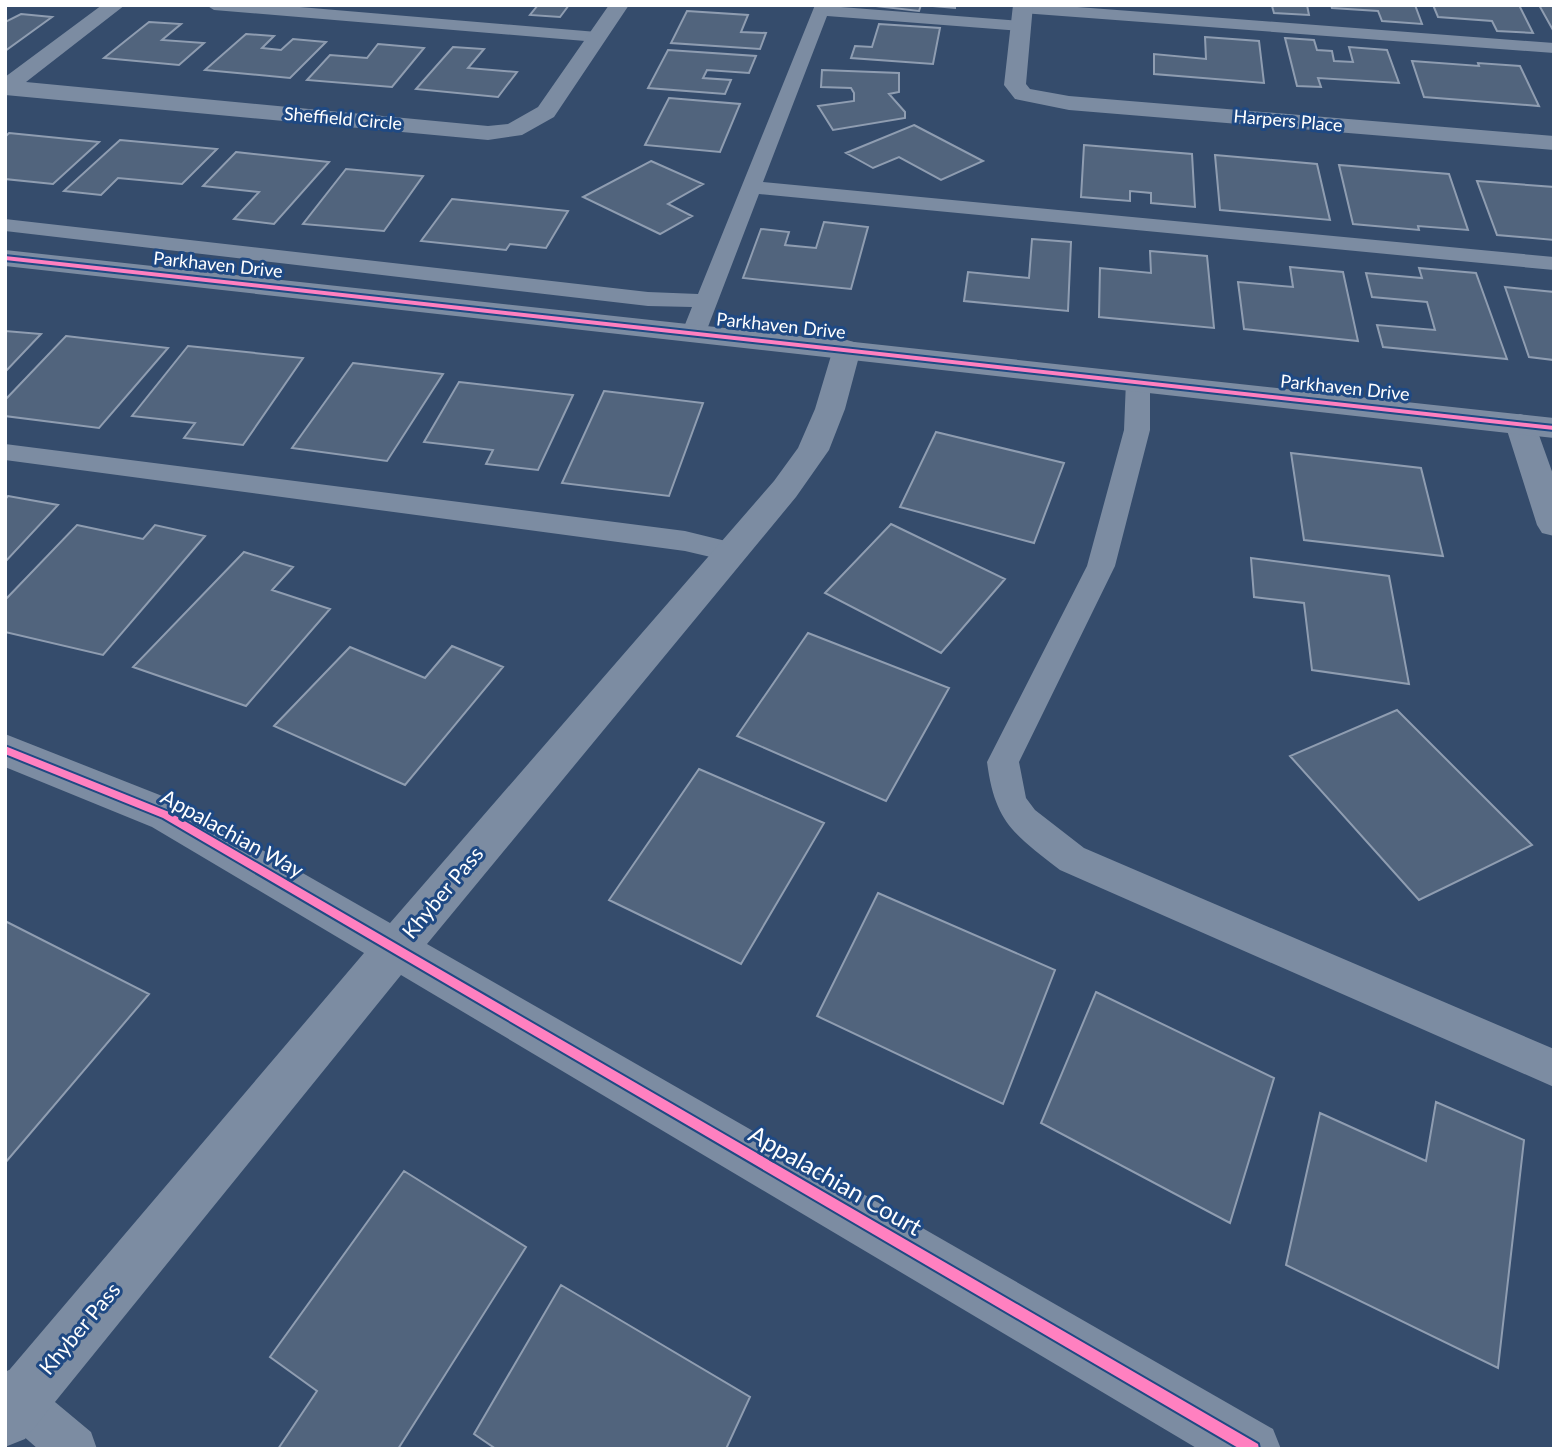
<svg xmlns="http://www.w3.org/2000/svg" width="1559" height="1454" font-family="Lato,sans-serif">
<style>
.building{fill:#51647d;stroke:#8f9db1;stroke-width:2}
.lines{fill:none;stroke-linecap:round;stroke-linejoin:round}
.service{fill:#7c8ca2;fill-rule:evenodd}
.minor{fill:#7c8ca2;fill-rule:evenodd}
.tertiary{fill:#7c8ca2;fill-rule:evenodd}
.cycleway-casing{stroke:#1f4983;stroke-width:4}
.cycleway{fill:#ff80c0;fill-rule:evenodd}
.labels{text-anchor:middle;stroke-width:6;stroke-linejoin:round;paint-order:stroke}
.far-street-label{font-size:18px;fill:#fff;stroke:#1f4983}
.street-label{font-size:21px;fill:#fff;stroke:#1f4983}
.near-street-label{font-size:24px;fill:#fff;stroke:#1f4983}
</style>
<rect width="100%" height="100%" fill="#354c6c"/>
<path class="building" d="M 538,5 L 569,5 L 560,17 L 530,15 Z
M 867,5 L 955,5 L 955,8 L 921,5 L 919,11 Z
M 1262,5 L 1307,5 L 1309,15 L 1274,13 L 1272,6 Z
M 1331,5 L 1415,5 L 1422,24 L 1382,21 L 1378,11 L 1332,8 Z
M 1433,5 L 1519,5 L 1533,33 L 1497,31 L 1492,21 L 1438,17 Z
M 1539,5 L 1554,5 L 1554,32 Z
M 687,11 L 748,15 L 741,32 L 766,33 L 760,49 L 671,43 Z
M 21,14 L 52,17 L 5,51 L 5,22 Z
M 149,22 L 181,24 L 162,40 L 204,43 L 179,65 L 104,58 Z
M 879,24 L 940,28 L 933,64 L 851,58 L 855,46 L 872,47 Z
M 246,34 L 274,36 L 262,48 L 281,50 L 293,39 L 326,42 L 290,78 L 205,70 Z
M 1205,37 L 1259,41 L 1264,83 L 1154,74 L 1154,54 L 1206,59 Z
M 1285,38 L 1314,40 L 1317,50 L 1332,51 L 1334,61 L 1353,62 L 1349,47 L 1387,50 L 1399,83 L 1318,78 L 1321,87 L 1297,86 Z
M 378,44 L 424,48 L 392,87 L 307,80 L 330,55 L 367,58 Z
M 453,47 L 484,49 L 468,68 L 517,72 L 498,97 L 416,89 Z
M 668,50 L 756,56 L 749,73 L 707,70 L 703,78 L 731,80 L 725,94 L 648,88 Z
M 1412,61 L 1479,66 L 1478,63 L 1520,66 L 1539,106 L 1424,97 Z
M 822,70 L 899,73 L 899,92 L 889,94 L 905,112 L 905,118 L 833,130 L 818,106 L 854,101 L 854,93 L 851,88 L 821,87 Z
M 669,98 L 740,104 L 720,152 L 645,145 Z
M 914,125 L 983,161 L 941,180 L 899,157 L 873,168 L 846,153 Z
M 9,133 L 99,142 L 53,184 L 5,179 L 5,137 Z
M 120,140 L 217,149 L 182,184 L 118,178 L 101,195 L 64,191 Z
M 1084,145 L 1192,154 L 1195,207 L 1151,203 L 1151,193 L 1130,191 L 1130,201 L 1081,197 Z
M 236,152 L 329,162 L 274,224 L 234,219 L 259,192 L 203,186 Z
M 1215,155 L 1317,164 L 1330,220 L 1220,210 Z
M 651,161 L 703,184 L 668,204 L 692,216 L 660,234 L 583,197 Z
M 1339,165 L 1449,174 L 1468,230 L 1418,226 L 1419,230 L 1353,224 Z
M 346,169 L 423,176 L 384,231 L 303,224 Z
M 1477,181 L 1554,187 L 1554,240 L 1497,235 Z
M 452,199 L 568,211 L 546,248 L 510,244 L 506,250 L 421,241 Z
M 824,222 L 868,227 L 851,289 L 743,278 L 761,229 L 789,232 L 785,245 L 816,248 Z
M 1032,239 L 1071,242 L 1068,311 L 964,301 L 968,272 L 1029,278 Z
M 1150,251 L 1207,256 L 1214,328 L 1099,317 L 1100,268 L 1151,273 Z
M 1290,267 L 1343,272 L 1358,341 L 1244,329 L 1238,282 L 1293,287 Z
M 1419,268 L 1476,273 L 1507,359 L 1383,347 L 1377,325 L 1435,330 L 1427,302 L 1372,297 L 1366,273 L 1422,278 Z
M 1505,287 L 1554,292 L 1554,360 L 1529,357 Z
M 5,331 L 41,334 L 5,372 Z
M 66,336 L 168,348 L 99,428 L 5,416 L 5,400 Z
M 188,346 L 303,358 L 243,445 L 184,438 L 195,423 L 132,416 Z
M 353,363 L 443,374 L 387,461 L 292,448 Z
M 459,382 L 573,395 L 538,470 L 486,464 L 493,450 L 424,442 Z
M 604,391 L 703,403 L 669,496 L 562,483 Z
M 936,432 L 1064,463 L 1034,543 L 900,507 Z
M 1291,453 L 1421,468 L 1443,556 L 1304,540 Z
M 8,496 L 58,505 L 5,562 L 5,500 Z
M 891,524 L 1005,579 L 941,653 L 825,593 Z
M 77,525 L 143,539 L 155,525 L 205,536 L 103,655 L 5,632 L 5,600 Z
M 244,552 L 293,567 L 272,590 L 330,609 L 246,706 L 133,667 Z
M 1251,558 L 1389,576 L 1409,684 L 1312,670 L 1304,603 L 1254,597 Z
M 808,633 L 949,688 L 886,801 L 737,736 Z
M 452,646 L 503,667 L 405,785 L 274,726 L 350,647 L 425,678 Z
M 1397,710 L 1532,845 L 1419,900 L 1290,756 Z
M 699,769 L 824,823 L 741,964 L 609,900 Z
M 878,893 L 1055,970 L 1003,1104 L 817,1016 Z
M 5,921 L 149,994 L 5,1163 Z
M 1096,992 L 1274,1078 L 1230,1223 L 1041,1123 Z
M 1436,1102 L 1524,1140 L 1498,1368 L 1286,1265 L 1320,1113 L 1426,1161 Z
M 404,1171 L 526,1247 L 398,1449 L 278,1449 L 317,1391 L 270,1357 Z
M 561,1285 L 750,1397 L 726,1449 L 496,1449 L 474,1434 Z"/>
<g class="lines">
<path class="service" d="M 206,5 L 276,5 L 597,32 L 605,37 L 597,42 L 214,10 Z
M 815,5 L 1020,21 L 1028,26 L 1020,31 L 827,16 L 763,182 L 1554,257 L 1554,270 L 759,194 L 706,332 L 702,337 L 686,337 L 682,332 L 692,307 L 648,306 L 5,231 L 5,219 L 648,292 L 698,294 Z
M 1016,5 L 1051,5 L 1554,43 L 1554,53 L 1022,13 L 1016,11 L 1014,8 Z
M 1138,374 L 1147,376 L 1150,381 L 1150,430 L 1115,566 L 1019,762 L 1026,798 L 1035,810 L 1084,848 L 1554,1049 L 1554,1087 L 1060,870 C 1014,834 995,823 987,762 L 1087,566 L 1124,430 L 1126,381 L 1129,376 Z
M 5,444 L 685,531 L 742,545 L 746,552 L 742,559 L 732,562 L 685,551 L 5,460 Z
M 9,1370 L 25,1377 L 91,1432 L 97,1449 L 38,1449 L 5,1420 L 5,1372 Z"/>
<path class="minor" d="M 102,5 L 125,5 L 26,82 L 488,126 L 508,124 L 538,107 L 609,5 L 629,5 L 554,117 L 522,135 L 488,140 L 5,95 L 5,77 Z
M 1013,5 L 1033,5 L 1026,84 L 1030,89 L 1069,96 L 1554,136 L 1554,150 L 1069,110 L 1015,99 L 1004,85 Z
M 847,340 L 857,343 L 861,349 L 845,409 L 829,450 L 796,497 L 427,944 L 1273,1429 L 1281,1449 L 1198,1449 L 401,975 L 25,1439 L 5,1447 L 5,1375 L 364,953 L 152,827 L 5,767 L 5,734 L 180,803 L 390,923 L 774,481 L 798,448 L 815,409 L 833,349 L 837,343 Z
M 1520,414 L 1531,417 L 1535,424 L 1554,477 L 1554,536 L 1542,533 L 1537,525 L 1505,424 L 1509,417 Z"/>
<path class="tertiary" d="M 5,250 L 1554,418 L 1554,438 L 5,266 Z"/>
<g class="cycleway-casing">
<path id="cycleway" d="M 5,256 L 1554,426 L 1554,430 L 5,260 Z
M 5,746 L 169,812 L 1258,1444 L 1259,1449 L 1240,1449 L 163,818 L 5,754 Z"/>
</g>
<use href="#cycleway" class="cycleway"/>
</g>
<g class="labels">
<g class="far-street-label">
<text transform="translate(343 119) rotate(5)" y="6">Sheffield Circle</text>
<text transform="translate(1288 121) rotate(5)" y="6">Harpers Place</text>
<text transform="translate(218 265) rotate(6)" y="6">Parkhaven Drive</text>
<text transform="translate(781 326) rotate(6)" y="6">Parkhaven Drive</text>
<text transform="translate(1345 388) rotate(6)" y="6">Parkhaven Drive</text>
</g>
<g class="street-label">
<text transform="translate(232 834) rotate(29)" y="7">Appalachian Way</text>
<text transform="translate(443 893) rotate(-50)" y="7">Khyber Pass</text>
<text transform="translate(80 1329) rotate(-50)" y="7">Khyber Pass</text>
</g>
<g class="near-street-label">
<text transform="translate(835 1181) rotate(30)" y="8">Appalachian Court</text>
</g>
</g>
<rect width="1559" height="1454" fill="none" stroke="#ffffff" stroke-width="14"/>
</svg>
